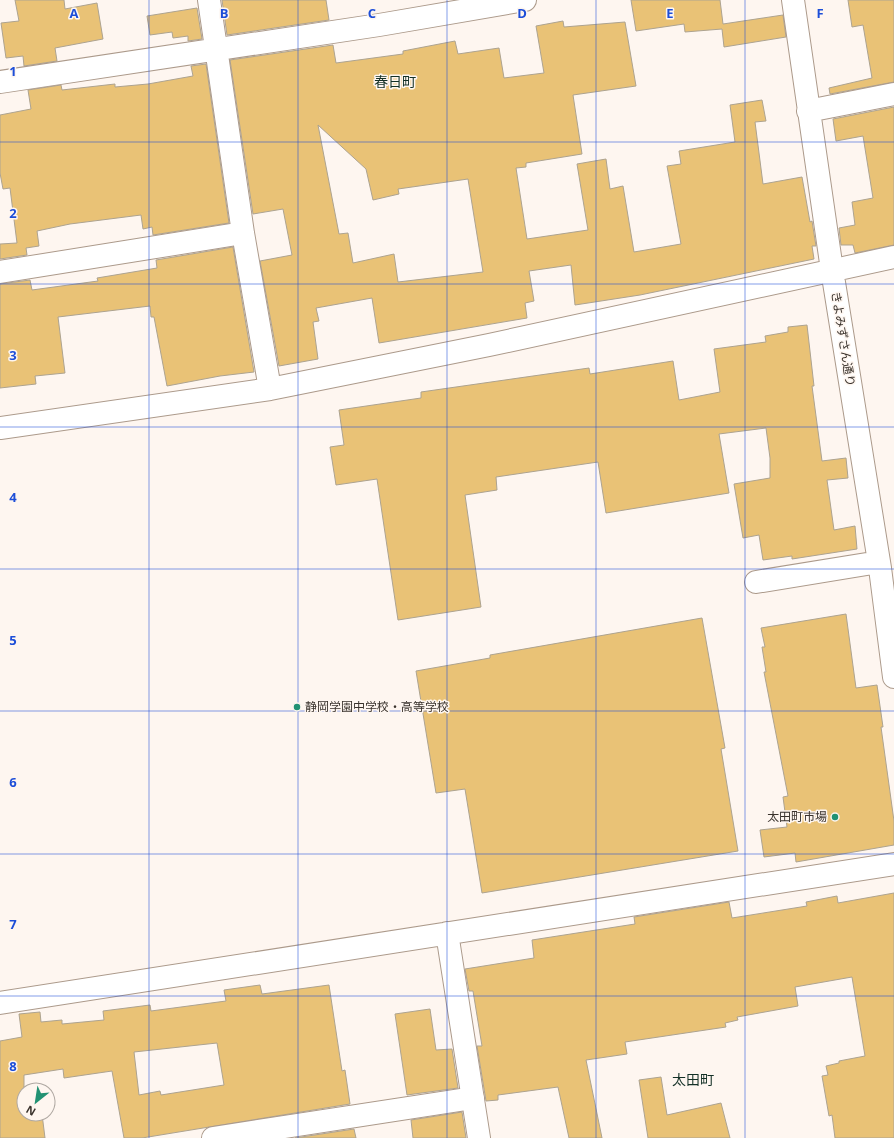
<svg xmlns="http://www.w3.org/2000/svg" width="894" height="1138" font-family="'Open Sans','Noto Sans JP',sans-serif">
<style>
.building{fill:#e9c276;stroke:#ada390;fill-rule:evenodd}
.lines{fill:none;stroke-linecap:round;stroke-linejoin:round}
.minor-casing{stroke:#ac9a8b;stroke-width:24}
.minor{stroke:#fff;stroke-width:22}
.grid{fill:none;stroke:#1d4ed8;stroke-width:1;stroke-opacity:0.55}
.poi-dot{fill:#229273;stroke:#fef6f0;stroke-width:1.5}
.labels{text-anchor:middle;stroke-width:3;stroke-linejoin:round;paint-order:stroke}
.street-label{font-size:12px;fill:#39322c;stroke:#fef6f0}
.poi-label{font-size:12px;fill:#39322c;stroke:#fef6f0;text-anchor:start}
.quarter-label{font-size:14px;fill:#133026;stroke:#fef6f0}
.grid-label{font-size:13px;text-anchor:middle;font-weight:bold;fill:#1d4ed8;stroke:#fef6f0;stroke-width:3;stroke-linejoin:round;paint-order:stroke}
</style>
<rect width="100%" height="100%" fill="#fef6f0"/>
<path class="building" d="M 15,0 L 64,0 L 65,9 L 97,3 L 103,39 L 55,48 L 57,61 L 24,66 L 23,56 L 6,58 L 1,23 L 19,21 Z
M 222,0 L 326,0 L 329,20 L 227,35 Z
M 631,0 L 720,0 L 723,24 L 783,15 L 786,37 L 724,47 L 722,29 L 685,32 L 684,24 L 636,31 Z
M 848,0 L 894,0 L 894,82 L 830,94 L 829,88 L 872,78 L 863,25 L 852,27 Z
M 197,8 L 202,39 L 188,41 L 188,36 L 173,38 L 172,32 L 150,35 L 147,16 Z
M 563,21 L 564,27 L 625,22 L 636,86 L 573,95 L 582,154 L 526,163 L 526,167 L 516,168 L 527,239 L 588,230 L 577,164 L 606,159 L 610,189 L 623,186 L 634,252 L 681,244 L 667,166 L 681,164 L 679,151 L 735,142 L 730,105 L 762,100 L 766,121 L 755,122 L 763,184 L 802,177 L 810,222 L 812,221 L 816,246 L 812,246 L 814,259 L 640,295 L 575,305 L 571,265 L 529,271 L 534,301 L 525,303 L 527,318 L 379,343 L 372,298 L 316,308 L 319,321 L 313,322 L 318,359 L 279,366 L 260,261 L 292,255 L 283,209 L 253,214 L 230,60 L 333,45 L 336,63 L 403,54 L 403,51 L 455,41 L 458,54 L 499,48 L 504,78 L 544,73 L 536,26 ZM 318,125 L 366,169 L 373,200 L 399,194 L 398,189 L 468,179 L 483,272 L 398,282 L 394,254 L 353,263 L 348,233 L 339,234 Z
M 206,64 L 229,223 L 153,235 L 152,227 L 143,229 L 141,215 L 70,224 L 37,231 L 39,246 L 26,248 L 27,255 L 0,259 L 0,244 L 17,243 L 10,188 L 3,189 L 0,173 L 0,115 L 31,109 L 28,90 L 61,85 L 62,90 L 115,84 L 115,87 L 148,84 L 193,76 L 191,66 Z
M 894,107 L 894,245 L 855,253 L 853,245 L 841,245 L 839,228 L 855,225 L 852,202 L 873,198 L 863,136 L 836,141 L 833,119 Z
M 233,247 L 254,372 L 220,376 L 167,386 L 154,317 L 151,317 L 150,306 L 58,317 L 65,373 L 35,376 L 36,384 L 0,388 L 0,284 L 30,280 L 32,290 L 98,281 L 97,278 L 157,268 L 156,260 Z
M 807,325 L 814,386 L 812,386 L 822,461 L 846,458 L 848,478 L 827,480 L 834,530 L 855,526 L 857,549 L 792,559 L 792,556 L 763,560 L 759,535 L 743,538 L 734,484 L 770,478 L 770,458 L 766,428 L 719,434 L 729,493 L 606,513 L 598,462 L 496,477 L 497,490 L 465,495 L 481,607 L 398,620 L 377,479 L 336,485 L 330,447 L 344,445 L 339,410 L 421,398 L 421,392 L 589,368 L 590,374 L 673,361 L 679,400 L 720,392 L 714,349 L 766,342 L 765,336 L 788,332 L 788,327 Z
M 846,614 L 856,688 L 877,685 L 883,727 L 881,727 L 894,821 L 894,845 L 796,862 L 795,853 L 764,857 L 760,830 L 787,827 L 783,797 L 788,796 L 764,672 L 766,672 L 762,647 L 765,647 L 761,628 Z
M 702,618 L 725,748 L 721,749 L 738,851 L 482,893 L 465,789 L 436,793 L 416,671 L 490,658 L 490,655 Z
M 894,893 L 894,1138 L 835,1138 L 832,1115 L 829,1116 L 822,1076 L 828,1075 L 826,1066 L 839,1063 L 839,1061 L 865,1056 L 852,977 L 795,987 L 798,1006 L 737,1017 L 738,1020 L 725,1023 L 726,1027 L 625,1042 L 627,1054 L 586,1060 L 602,1138 L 569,1138 L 558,1087 L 498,1095 L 498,1100 L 486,1101 L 477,1046 L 482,1046 L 473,991 L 469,991 L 465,969 L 534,958 L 532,940 L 635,924 L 634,917 L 729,902 L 732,918 L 807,906 L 806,902 L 837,896 L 838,903 Z
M 260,985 L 262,994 L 329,985 L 342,1071 L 345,1070 L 350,1104 L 142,1138 L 124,1138 L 112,1071 L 64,1078 L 63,1069 L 24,1075 L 24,1114 L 42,1114 L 45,1138 L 0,1138 L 0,1041 L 22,1037 L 19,1014 L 40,1012 L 41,1022 L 62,1020 L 62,1024 L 104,1020 L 103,1011 L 150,1005 L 151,1011 L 226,1001 L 224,990 ZM 217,1043 L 224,1085 L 161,1095 L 160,1091 L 139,1095 L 134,1052 Z
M 430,1009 L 436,1050 L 452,1049 L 458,1088 L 407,1095 L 395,1014 Z
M 661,1077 L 667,1115 L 721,1103 L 730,1138 L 648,1138 L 639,1080 Z
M 462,1112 L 466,1138 L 413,1138 L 411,1120 Z
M 354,1129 L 356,1138 L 295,1138 Z"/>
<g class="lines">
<g class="minor-casing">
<path id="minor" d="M 209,0 L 243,233 L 270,389
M 793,0 L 832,270 L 880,568 L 894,677
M 0,82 L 379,25 L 525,0
M 808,111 L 894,94
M 0,272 L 243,233
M 0,428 L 270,389 L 489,345 L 894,257
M 756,582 L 879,562
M 447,933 L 479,1138
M 0,1003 L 894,864
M 213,1138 L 473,1098"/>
</g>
<use href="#minor" class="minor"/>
</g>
<path class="grid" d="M 149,0 L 149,1138M 298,0 L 298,1138M 447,0 L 447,1138M 596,0 L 596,1138M 745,0 L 745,1138M 0,142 L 894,142M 0,284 L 894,284M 0,427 L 894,427M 0,569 L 894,569M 0,711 L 894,711M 0,854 L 894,854M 0,996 L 894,996"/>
<g class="poi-dot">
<circle cx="297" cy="707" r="4"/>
<circle cx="835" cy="817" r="4"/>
</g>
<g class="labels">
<g class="street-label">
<text transform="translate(843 339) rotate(81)" y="4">きよみずさん通り</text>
</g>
<g class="poi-label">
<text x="305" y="711">静岡学園中学校・高等学校</text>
<text x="827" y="821" text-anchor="end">太田町市場</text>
</g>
<g class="quarter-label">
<text x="395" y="87">春日町</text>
<text x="693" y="1085">太田町</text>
</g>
</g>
<g class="grid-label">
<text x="74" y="18">A</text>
<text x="224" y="18">B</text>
<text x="372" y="18">C</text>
<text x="522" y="18">D</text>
<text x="670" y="18">E</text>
<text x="820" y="18">F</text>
<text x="13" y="76">1</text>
<text x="13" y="218">2</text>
<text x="13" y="360">3</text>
<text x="13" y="502">4</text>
<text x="13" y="645">5</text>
<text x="13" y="787">6</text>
<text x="13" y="929">7</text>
<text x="13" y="1071">8</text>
</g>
<g transform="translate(36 1102) rotate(210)"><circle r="19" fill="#fef6f0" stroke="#afa8a2"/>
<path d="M0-3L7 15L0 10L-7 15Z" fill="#229273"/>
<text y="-6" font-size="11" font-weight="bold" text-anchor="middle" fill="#39322c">N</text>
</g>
</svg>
